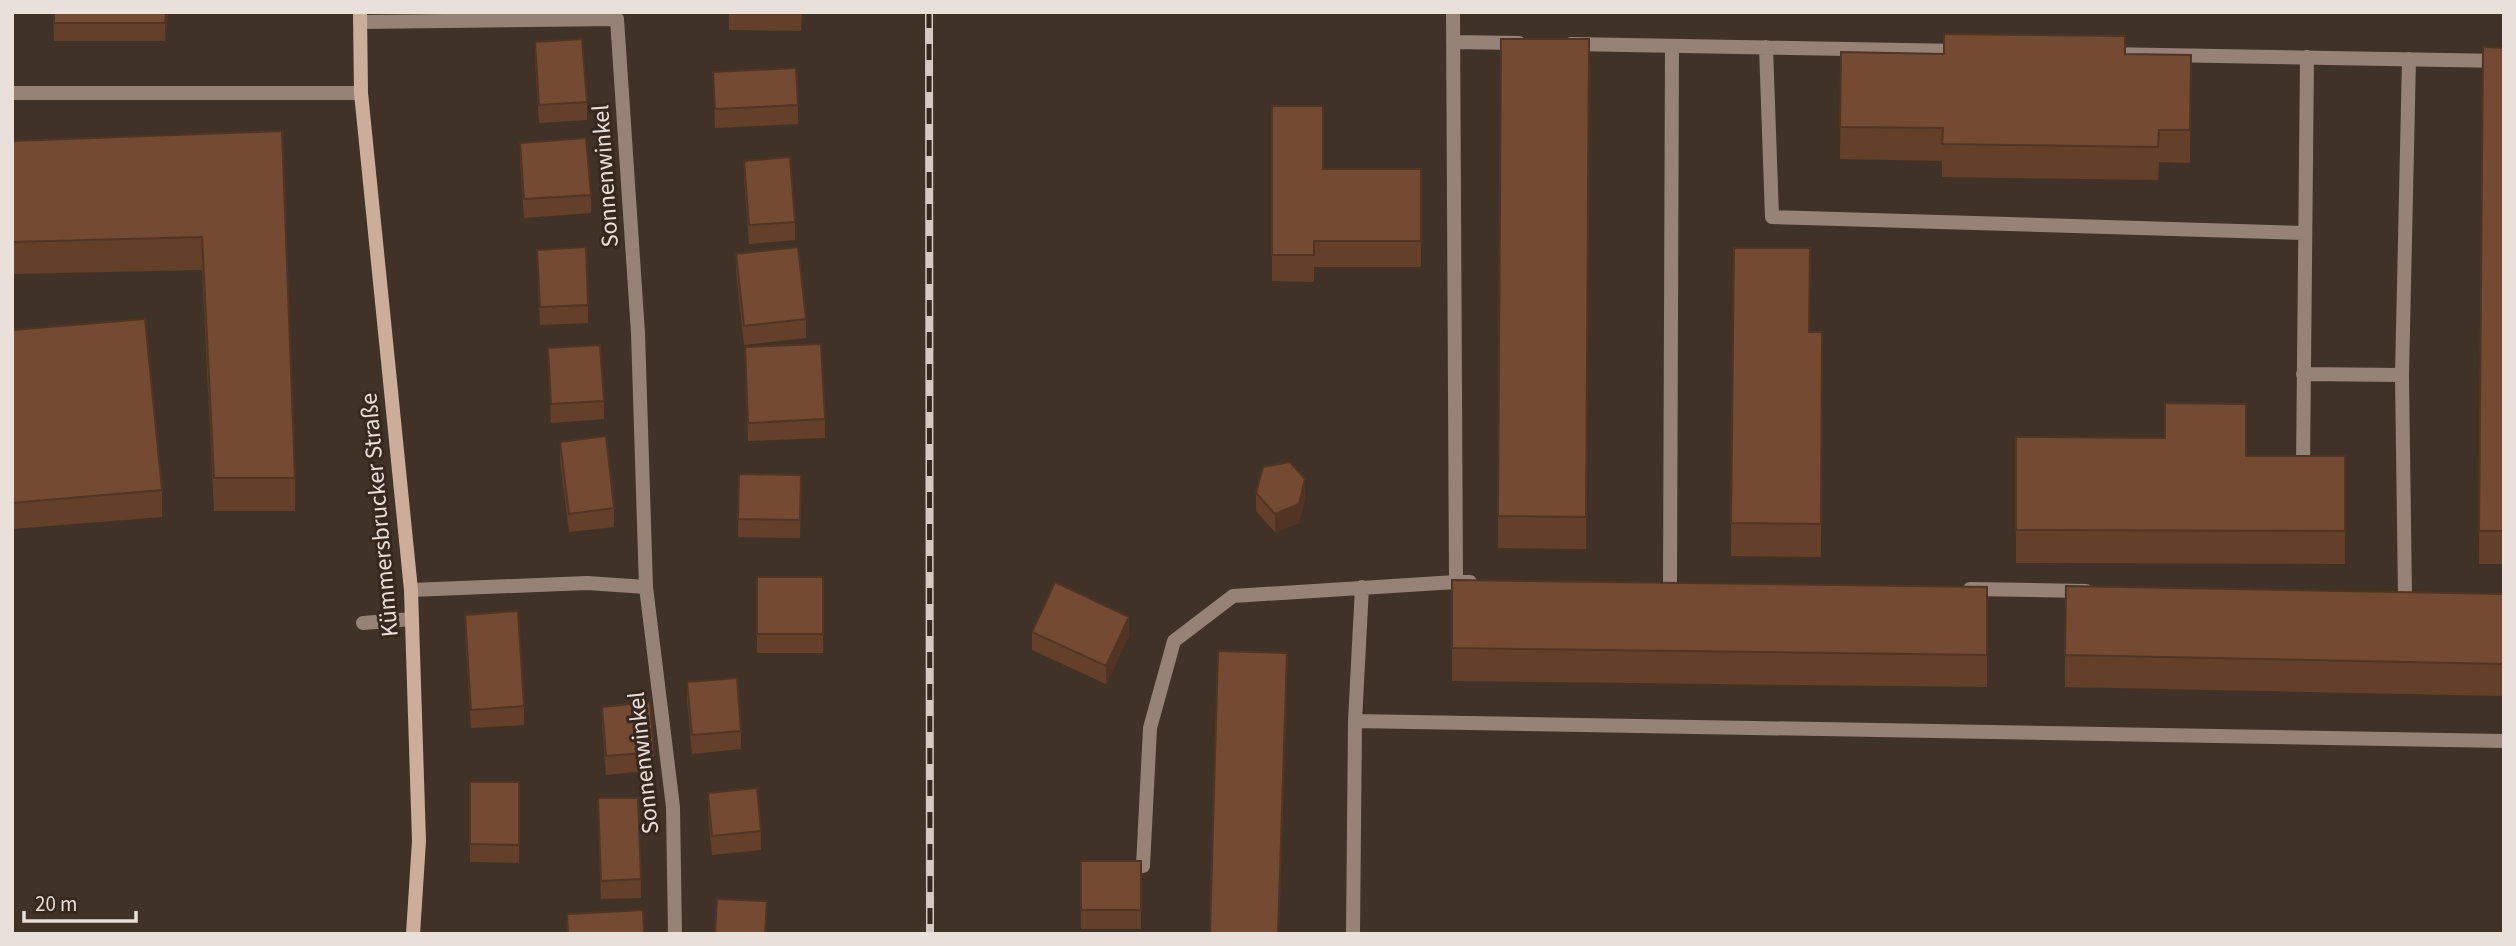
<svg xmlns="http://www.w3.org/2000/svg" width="2516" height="946" font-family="'Source Sans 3',sans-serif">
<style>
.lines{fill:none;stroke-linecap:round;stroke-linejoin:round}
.lane{stroke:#968276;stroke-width:14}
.street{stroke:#968276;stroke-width:14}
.secondary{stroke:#ccad9a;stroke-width:14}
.rail-casing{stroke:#d4cac3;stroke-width:8}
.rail{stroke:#37281f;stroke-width:5;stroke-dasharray:16;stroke-linecap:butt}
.wall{fill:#64402b}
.shaded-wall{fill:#513423}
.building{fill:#744b32;stroke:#513423;stroke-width:2}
.labels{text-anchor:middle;stroke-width:6;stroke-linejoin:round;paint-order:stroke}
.street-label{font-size:24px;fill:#eae0da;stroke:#37281f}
</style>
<rect width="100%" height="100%" fill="#413228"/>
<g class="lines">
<path class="lane" d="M 1453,12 L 1456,582 L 1470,582
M 1453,42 L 1519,43
M 1571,44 L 1960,51
M 1766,47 L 1772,217 L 2305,233
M 2106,54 L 2504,61
M 2303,374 L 2402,375
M 2303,468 L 2307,57
M 1670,585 L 1672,46
M 1970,589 L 2086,591
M 2405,596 L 2402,375 L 2409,59
M 363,623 L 412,619
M 1355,721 L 2504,741
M 1143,866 L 1150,728 L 1174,641 L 1233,596 L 1456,582
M 1353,934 L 1355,721 L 1362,587"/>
<path class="street" d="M 360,22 L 617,19 L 638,333 L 646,587 L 587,583 L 411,590
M 12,93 L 361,93
M 646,587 L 673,807 L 675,934"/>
<path class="secondary" d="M 360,12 L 361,93 L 411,590 L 419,841 L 413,934"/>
<g class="rail-casing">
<path id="rail" d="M 929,12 L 930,934"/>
</g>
<use href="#rail" class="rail"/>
</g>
<path class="wall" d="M 53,12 L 168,12 L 165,41 L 54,41 Z
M 729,12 L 802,12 L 801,31 L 729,30 Z
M 1501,39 L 1589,39 L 1586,549 L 1498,548 Z
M 535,42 L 587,102 L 587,120 L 539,123 L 535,61 Z
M 2483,47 L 2504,48 L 2504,564 L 2479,564 Z
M 1841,52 L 1944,54 L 2191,55 L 2190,163 L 2159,162 L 2158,180 L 1942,177 L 1942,161 L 1840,159 Z
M 713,72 L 798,105 L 798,124 L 715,128 Z
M 1272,106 L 1323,169 L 1421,169 L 1421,267 L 1314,267 L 1314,282 L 1272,281 Z
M 282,131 L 295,478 L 295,511 L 214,511 L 202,270 L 12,274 L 12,141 Z
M 520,143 L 591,195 L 591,213 L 524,218 L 520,161 Z
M 744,161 L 795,222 L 795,240 L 749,244 L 744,179 Z
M 1734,248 L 1810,332 L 1822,332 L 1821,557 L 1731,556 Z
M 537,250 L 588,305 L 588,323 L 540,325 Z
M 736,254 L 806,319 L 806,338 L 744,345 L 736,273 Z
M 12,330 L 162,490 L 162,517 L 12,529 Z
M 745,347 L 825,419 L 825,438 L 748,441 Z
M 548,348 L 604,401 L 604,419 L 551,423 Z
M 2016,437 L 2246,456 L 2345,456 L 2345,564 L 2016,563 Z
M 560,442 L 614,508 L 614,527 L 569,532 L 560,460 Z
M 739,474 L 801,475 L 800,538 L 738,537 Z
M 1256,493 L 1305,498 L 1299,523 L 1275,532 L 1256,511 Z
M 757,577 L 823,577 L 823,653 L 757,653 Z
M 1452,580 L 1987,587 L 1987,687 L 1452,681 Z
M 2504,594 L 2504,696 L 2065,687 L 2065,655 Z
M 465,615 L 524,706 L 524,725 L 471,728 L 465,633 Z
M 1032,632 L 1129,636 L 1106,684 L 1032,650 Z
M 687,682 L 741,731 L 741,749 L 692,754 L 687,700 Z
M 602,707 L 654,752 L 654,770 L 606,775 L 602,725 Z
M 470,782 L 519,782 L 519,863 L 470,862 Z
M 708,793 L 761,831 L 761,850 L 712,855 L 708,811 Z
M 598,798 L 641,879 L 641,898 L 601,899 Z
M 1081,861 L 1141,861 L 1141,929 L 1081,929 Z"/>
<path class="shaded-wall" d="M 166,12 L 168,12 L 165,41 L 165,23 Z
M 1305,479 L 1305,498 L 1299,523 L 1275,532 L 1275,514 Z
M 1129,617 L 1129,636 L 1106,684 L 1106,666 Z
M 1287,653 L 1287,686 L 1279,934 L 1278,934 Z"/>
<path class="building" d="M 54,12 L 166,12 L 165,23 L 54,23 Z
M 1944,34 L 2125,36 L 2125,54 L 2191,55 L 2190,130 L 2159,130 L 2158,147 L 1942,144 L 1943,128 L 1840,127 L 1841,52 L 1944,54 Z
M 582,39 L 587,102 L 539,105 L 535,42 Z
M 1501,39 L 1589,39 L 1586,517 L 1498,516 Z
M 2483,47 L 2504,48 L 2504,531 L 2479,531 Z
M 796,68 L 798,105 L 715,109 L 713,72 Z
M 1272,106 L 1323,106 L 1323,169 L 1421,169 L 1421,241 L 1314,241 L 1314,255 L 1272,255 Z
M 282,131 L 295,478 L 214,478 L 202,237 L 12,242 L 12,141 Z
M 586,138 L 591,195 L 524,199 L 520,143 Z
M 790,157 L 795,222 L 749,225 L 744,161 Z
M 586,247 L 588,305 L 540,307 L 537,250 Z
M 798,247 L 806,319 L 744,326 L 736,254 Z
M 1734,248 L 1810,248 L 1809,332 L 1822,332 L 1821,524 L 1731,523 Z
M 145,319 L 162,490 L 12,503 L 12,330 Z
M 821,344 L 825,419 L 748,423 L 745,347 Z
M 600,345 L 604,401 L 551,404 L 548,348 Z
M 2165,403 L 2246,404 L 2246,456 L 2345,456 L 2345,531 L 2016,530 L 2016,437 L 2165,438 Z
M 606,436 L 614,508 L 569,514 L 560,442 Z
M 1290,462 L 1305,479 L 1299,504 L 1275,514 L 1256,493 L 1263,467 Z
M 739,474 L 801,475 L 800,520 L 738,519 Z
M 757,577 L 823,577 L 823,634 L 757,634 Z
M 1452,580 L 1987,587 L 1987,655 L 1452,648 Z
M 1055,582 L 1129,617 L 1106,666 L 1032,632 Z
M 2066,586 L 2504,594 L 2504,664 L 2065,655 Z
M 518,611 L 524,706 L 471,710 L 465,615 Z
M 1218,651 L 1287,653 L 1278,934 L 1210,934 Z
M 737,678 L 741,731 L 692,735 L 687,682 Z
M 650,702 L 654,752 L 606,756 L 602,707 Z
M 470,782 L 519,782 L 519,845 L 470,844 Z
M 757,788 L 761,831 L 712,836 L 708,793 Z
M 598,798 L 638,798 L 641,879 L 601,881 Z
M 1081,861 L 1141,861 L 1141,910 L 1081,910 Z
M 717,899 L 767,901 L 765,934 L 715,934 Z
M 643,910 L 644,934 L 568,934 L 567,914 Z"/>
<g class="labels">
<g class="street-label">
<text transform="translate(605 176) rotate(-94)" y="8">Sonnenwinkel</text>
<text transform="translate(379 515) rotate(-95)" y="8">Kümmersbrucker Straße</text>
<text transform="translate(643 763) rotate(-96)" y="8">Sonnenwinkel</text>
</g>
</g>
<rect width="2516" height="946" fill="none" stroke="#eae0da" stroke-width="28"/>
<path d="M24 911v10h112v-10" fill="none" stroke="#eae0da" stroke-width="3.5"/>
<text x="35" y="911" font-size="21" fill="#eae0da" stroke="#37281f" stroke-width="5" paint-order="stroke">20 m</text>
</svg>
